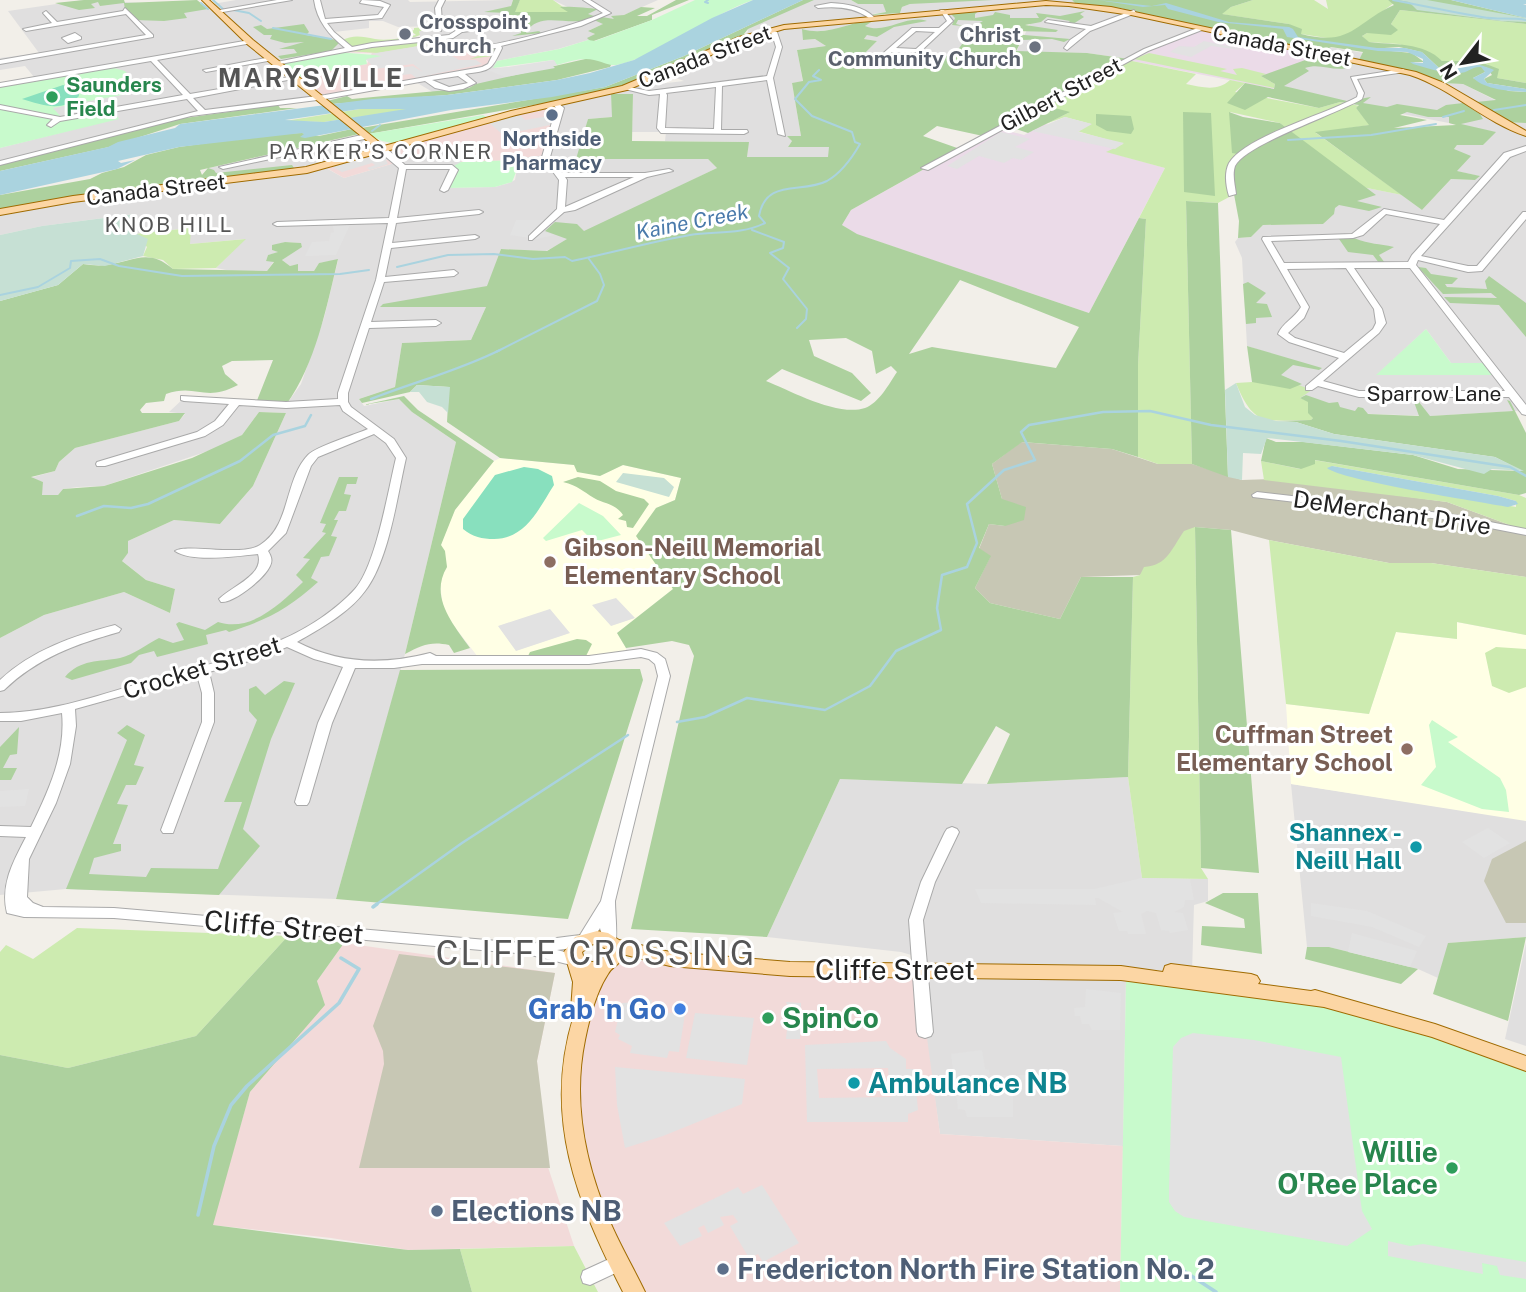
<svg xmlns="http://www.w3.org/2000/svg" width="1526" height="1292" font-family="'Public Sans',sans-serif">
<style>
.residential{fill:#e0dfdf;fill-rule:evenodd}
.commercial{fill:#f2dad9}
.industrial{fill:#ebdbe8}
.education{fill:#ffffe5}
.construction{fill:#c7c7b4}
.grass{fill:#cdebb0;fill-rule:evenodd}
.forest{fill:#add19e;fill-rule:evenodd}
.wetland{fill:#c6e0d4}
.park{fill:#c8facc}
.pitch{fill:#88e0be}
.parking{fill:#e2e2e2;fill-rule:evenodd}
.water{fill:#aad3df;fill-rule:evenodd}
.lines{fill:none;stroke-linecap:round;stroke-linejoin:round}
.stream-far2{stroke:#aad3df;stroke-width:2}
.stream-far1{stroke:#aad3df;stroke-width:2.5}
.stream{stroke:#aad3df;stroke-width:3.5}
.minor-casing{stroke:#a9a9a9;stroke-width:2}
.major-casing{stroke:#a06b00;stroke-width:2}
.minor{fill:#fff;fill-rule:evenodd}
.major{fill:#fcd6a4;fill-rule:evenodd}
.worship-dot{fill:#6b7280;stroke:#fff;stroke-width:2.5}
.leisure-dot{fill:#2e9e5b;stroke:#fff;stroke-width:2.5}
.service-dot{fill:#5c6f8a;stroke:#fff;stroke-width:2.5}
.education-dot{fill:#8d6e63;stroke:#fff;stroke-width:2.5}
.culture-dot{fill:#0f9aa8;stroke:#fff;stroke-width:2.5}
.shop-dot{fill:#3f7fe0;stroke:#fff;stroke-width:2.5}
.labels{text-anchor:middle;stroke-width:6;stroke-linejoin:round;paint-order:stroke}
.far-worship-label{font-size:21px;font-weight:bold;fill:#5b616d;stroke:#fff;text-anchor:start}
.far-street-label{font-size:21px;fill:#222;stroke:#fff}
.far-leisure-label{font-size:21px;font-weight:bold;fill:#27864d;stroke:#fff;text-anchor:start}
.far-service-label{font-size:21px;font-weight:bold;fill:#4e5e75;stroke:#fff}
.far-neighbourhood-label{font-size:21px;letter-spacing:2px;fill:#555;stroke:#fff}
.far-water-label{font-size:21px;font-style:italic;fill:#4a7aab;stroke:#fff}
.street-label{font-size:24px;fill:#222;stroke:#fff}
.education-label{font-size:24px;font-weight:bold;fill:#785e54;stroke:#fff;text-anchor:start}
.culture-label{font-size:24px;font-weight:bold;fill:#0d838f;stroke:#fff;text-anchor:end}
.far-district-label{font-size:26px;font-weight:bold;letter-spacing:2px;fill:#555;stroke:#fff}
.near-street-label{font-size:28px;fill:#222;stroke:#fff}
.near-shop-label{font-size:28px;font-weight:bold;fill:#366cbe;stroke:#fff;text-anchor:end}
.near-leisure-label{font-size:28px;font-weight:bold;fill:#27864d;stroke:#fff;text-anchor:start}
.near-culture-label{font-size:28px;font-weight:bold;fill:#0d838f;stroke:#fff;text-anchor:start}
.near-service-label{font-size:28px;font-weight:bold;fill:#4e5e75;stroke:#fff;text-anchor:start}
.near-quarter-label{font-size:33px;letter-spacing:2px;fill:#555;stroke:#fff}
</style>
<rect width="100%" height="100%" fill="#f2efe9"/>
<path class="residential" d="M 84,0 L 201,6 L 236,0 L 408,0 L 410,2 L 513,0 L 506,19 L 550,18 L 581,21 L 576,11 L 553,0 L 658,0 L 590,30 L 595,35 L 588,40 L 558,49 L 497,61 L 494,68 L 557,65 L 469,88 L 436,94 L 414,81 L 465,48 L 421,40 L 419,31 L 435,30 L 435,26 L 398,27 L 383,21 L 369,21 L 369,28 L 334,32 L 350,49 L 278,64 L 318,98 L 203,112 L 0,163 L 0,148 L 119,118 L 62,119 L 52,108 L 142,91 L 125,72 L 34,77 L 25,66 L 0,70 L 0,58 L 39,53 L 8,11 Z
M 803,0 L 851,0 L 858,4 L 883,4 L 887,12 L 872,14 L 876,16 L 900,13 L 902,7 L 910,4 L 955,0 L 1072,0 L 1075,3 L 1120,8 L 1200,29 L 1129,59 L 1087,53 L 1016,52 L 1033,18 L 1010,18 L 999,28 L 976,26 L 954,55 L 855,63 L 877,41 L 864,39 L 867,35 L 879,34 L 865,26 L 874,19 L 858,21 L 840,29 L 810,32 L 803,29 L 804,40 L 815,39 L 826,46 L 797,50 L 803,82 L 792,83 L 801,136 L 788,136 L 792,141 L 788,147 L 829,147 L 829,157 L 747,157 L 748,142 L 665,141 L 666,132 L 632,132 L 633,94 L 611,94 L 613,117 L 588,119 L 577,159 L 708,159 L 717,168 L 546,251 L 501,249 L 488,286 L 381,307 L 486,307 L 471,340 L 402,343 L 395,387 L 359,399 L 364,406 L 399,399 L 412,412 L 456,442 L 405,654 L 336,899 L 66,889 L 0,895 L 0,638 L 44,615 L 124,592 L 170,613 L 175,589 L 146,580 L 121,560 L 128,553 L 128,541 L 174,520 L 220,524 L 253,486 L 286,413 L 259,412 L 242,435 L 217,448 L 104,486 L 78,487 L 63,489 L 58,495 L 41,495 L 43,482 L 30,478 L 55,471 L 59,462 L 75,448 L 179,421 L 185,414 L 169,412 L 184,398 L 286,405 L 301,384 L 324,318 L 338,260 L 319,263 L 314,271 L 297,271 L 298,265 L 290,266 L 282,260 L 302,246 L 300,243 L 285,242 L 272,246 L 272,250 L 280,252 L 268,255 L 266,261 L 274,261 L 267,271 L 236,272 L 216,268 L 245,239 L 190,244 L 190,228 L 135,234 L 134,214 L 42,226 L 0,235 L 0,212 L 73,199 L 218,182 L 216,173 L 202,175 L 209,168 L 364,135 L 383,150 L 324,167 L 344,178 L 452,146 L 463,152 L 460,165 L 453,167 L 446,188 L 495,187 L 509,183 L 515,180 L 519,158 L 547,154 L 560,108 L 556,104 L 624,88 L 684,81 L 663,73 L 748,37 L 743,35 L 748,32 L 747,27 Z
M 1330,47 L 1364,53 L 1360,59 L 1441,83 L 1463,84 L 1497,101 L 1495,101 L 1502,122 L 1526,123 L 1526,415 L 1517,411 L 1430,416 L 1345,413 L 1308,401 L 1269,374 L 1288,359 L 1247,346 L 1242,258 L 1235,242 L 1238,238 L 1251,237 L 1263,225 L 1323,224 L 1335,207 L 1362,187 L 1402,195 L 1422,210 L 1451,179 L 1475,180 L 1479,176 L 1456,171 L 1454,149 L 1457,145 L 1483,145 L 1495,132 L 1274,89 L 1275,84 ZM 1426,329 L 1451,363 L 1377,375 Z
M 1128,777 L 1142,878 L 1208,879 L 1208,901 L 1194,905 L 1192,972 L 1152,970 L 1121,973 L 1126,980 L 1123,1146 L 940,1134 L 925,1032 L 918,957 L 901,952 L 767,937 L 840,779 L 987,784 Z
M 1291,784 L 1526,820 L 1526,937 L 1449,943 L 1438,978 L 1418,969 L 1329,947 L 1307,947 Z
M 1526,943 L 1526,1046 L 1505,1039 Z"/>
<path class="commercial" d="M 440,38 L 450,47 L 465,48 L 497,44 L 491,65 L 318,98 L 298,77 L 367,64 L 372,53 L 337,52 Z
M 556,104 L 560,107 L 547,155 L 520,158 L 521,160 L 461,162 L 463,152 L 452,146 L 344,178 L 323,166 Z
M 344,943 L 555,973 L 537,1061 L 547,1164 L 574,1246 L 408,1250 L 331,1238 L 212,1225 L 250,1092 L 324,1005 L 317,981 Z
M 670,959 L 918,971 L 940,1134 L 1123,1146 L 1120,1292 L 634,1292 L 572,1129 L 568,1096 L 594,983 L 619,962 Z"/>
<path class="industrial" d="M 1200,29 L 1321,52 L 1276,84 L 1274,89 L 1127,60 L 1151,48 Z
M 1045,124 L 1124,143 L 1108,152 L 1165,168 L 1089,313 L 856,234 L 842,225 L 851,210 L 998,128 L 1024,135 Z"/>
<path class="education" d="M 500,458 L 574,465 L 599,476 L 623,465 L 681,478 L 675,500 L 656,508 L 673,589 L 617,633 L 626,648 L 626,654 L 599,658 L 481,661 L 448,618 L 442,602 L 440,580 L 447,567 L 441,545 L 443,536 L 455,510 L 494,461 Z
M 1456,622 L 1526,635 L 1526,821 L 1291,784 L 1286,704 L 1369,714 L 1396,632 L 1457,639 Z"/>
<path class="construction" d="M 1021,442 L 1112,449 L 1158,464 L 1192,464 L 1242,480 L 1276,479 L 1447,502 L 1526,531 L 1526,577 L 1431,563 L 1389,563 L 1269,540 L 1231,530 L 1195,527 L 1167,559 L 1140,575 L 1081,577 L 1060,619 L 990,603 L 975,588 L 990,557 L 979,549 L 989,524 L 1005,526 L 1002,499 L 992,464 Z
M 1526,841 L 1526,923 L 1506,923 L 1484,881 L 1492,859 Z
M 399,954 L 555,973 L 537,1061 L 550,1168 L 359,1168 L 384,1064 L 383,1051 L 373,1026 Z"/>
<path class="grass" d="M 520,0 L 553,0 L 570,12 L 514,12 Z
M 1253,0 L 1314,0 L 1328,9 L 1326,0 L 1388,0 L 1394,3 L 1351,34 L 1333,39 L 1301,34 L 1289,24 L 1221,14 L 1231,7 Z
M 1400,10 L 1526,24 L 1526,83 L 1497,78 L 1487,64 L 1478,61 L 1442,61 L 1399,44 L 1368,42 L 1362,36 L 1367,33 L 1397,30 L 1391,24 Z
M 435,26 L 436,30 L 419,31 L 420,35 L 415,37 L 354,47 L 341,41 C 354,34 362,37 375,39 C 387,41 405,38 416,35 L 411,31 L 414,30 L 414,28 Z
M 438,39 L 449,48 L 496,48 L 492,56 L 470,59 L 486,53 L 480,50 L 449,54 L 431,44 L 378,53 L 348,51 Z
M 1149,53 L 1227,69 L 1220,71 L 1237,75 L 1233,69 L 1242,68 L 1266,74 L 1261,76 L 1275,84 L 1274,88 L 1134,59 Z
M 1127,60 L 1196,74 L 1186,84 C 1202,87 1217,92 1230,80 L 1245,83 L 1235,92 L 1319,108 L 1340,102 L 1360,106 L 1356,108 L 1370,125 L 1316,133 L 1402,195 L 1362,187 L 1280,123 L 1230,112 L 1245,155 L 1231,196 L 1218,203 L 1186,201 L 1192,464 L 1158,464 L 1138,457 L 1138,365 L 1146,219 L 1139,218 L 1165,168 L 1106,152 L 1123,144 L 1077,131 L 1091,124 L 1065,117 L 1045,124 L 1068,113 L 1012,125 Z
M 404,108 L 407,110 L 324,122 L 285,121 L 360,109 Z
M 191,228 L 190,244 L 246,239 L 216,268 L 173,269 L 163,260 L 143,256 L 147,247 L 135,234 Z
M 1269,374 L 1312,390 L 1300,398 L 1308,401 L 1313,418 L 1311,420 C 1267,419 1255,430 1236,383 L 1252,382 Z
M 1314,460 L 1519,495 L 1526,498 L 1526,531 L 1447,502 L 1264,480 L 1261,461 L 1300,469 ZM 1332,466 L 1498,496 L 1516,501 L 1516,507 L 1359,478 Z
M 1195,527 L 1201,868 L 1208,879 L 1142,878 L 1128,777 L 1133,577 L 1140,575 L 1144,567 C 1167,566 1172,548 1184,531 Z
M 1269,540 L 1389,563 L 1431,563 L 1526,577 L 1526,635 L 1457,622 L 1457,639 L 1396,632 L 1369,714 L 1286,704 Z
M 1496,647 L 1526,649 L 1526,687 L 1509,693 L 1492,686 L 1485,653 Z
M 77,928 L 288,936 L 196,1036 L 68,1068 L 0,1055 L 0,952 L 6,945 L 33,959 Z
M 574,1246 L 598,1292 L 472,1292 L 460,1249 Z"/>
<path class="forest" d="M 84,0 L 124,0 L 125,3 L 197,0 L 208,9 L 184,13 L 187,18 L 164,21 L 135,20 L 125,10 L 124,3 L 100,6 L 98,2 L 91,4 L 95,8 L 79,10 L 55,3 Z
M 513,0 L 520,0 L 515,12 L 568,12 L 560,7 C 568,6 589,8 598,9 L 588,14 L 597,17 C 592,18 586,21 581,21 C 560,23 537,13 526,33 L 546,30 L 539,31 L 541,33 L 512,36 L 521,33 L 522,24 L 514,21 L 503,31 L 508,13 L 484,12 L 511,6 Z
M 676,0 L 689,0 L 652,15 L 652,20 L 591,42 L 587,38 L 595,34 L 588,31 L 603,24 L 594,20 L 602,17 L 614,19 L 611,16 L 624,15 L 641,7 L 655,8 L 637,16 L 647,16 Z
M 803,0 L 814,0 L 748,29 L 744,34 L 747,36 L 638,81 L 597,94 L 368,134 L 361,128 L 605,87 L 684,56 Z
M 851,0 L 993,0 L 910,4 L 902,7 L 900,13 L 870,15 L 886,12 L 883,4 L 858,4 Z
M 1072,0 L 1253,0 L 1231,7 L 1222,14 L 1289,24 L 1302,29 L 1301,34 C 1352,47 1354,23 1394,5 L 1388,0 L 1451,0 L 1526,18 L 1526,24 L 1400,10 L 1391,24 L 1398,30 L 1391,35 L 1367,33 L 1362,36 L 1369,42 C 1393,45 1424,42 1442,61 L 1478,61 L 1499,69 L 1497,78 L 1526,83 L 1526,89 L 1487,83 L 1484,79 L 1492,75 L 1486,67 L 1484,67 L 1485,72 L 1473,78 L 1509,91 L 1526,92 L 1526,123 L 1503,122 L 1476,102 L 1496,100 L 1463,84 L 1441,83 L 1405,70 L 1359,60 L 1363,52 L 1331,47 L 1321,52 L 1200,29 L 1120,8 L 1075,3 ZM 1399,47 L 1422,52 L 1439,68 L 1456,70 L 1462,64 L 1481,67 L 1473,67 C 1457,80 1430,67 1412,62 L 1424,62 L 1412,53 L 1370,49 Z
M 980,10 L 975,14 L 975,18 L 993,15 L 995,12 L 1010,15 L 1010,18 L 1039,18 L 1036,13 L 1060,16 L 1085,11 L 1080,14 L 1084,17 L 1073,24 L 1094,25 L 1066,24 L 1070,21 L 1047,17 L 1041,22 L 1025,25 L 1058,30 L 1056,32 L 1013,31 L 1013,34 L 1070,39 L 1064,42 L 1052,39 L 1022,40 L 1016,51 L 1087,53 L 1129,59 L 983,136 L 937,126 L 923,136 L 960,149 L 851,210 L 842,225 L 857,234 L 1089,313 L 1139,218 L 1146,219 L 1138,365 L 1138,457 L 1112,449 L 1022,442 L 992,464 L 1002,499 L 1026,507 L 1024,520 L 1005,526 L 989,524 L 979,548 L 991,556 L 975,588 L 990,603 L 1060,619 L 1081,577 L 1133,577 L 1128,777 L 987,784 L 1010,734 L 996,726 L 962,784 L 840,779 L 767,937 L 631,929 L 694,656 L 689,645 L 672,641 L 626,648 L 617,633 L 673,589 L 636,536 L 656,508 L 675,500 L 681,478 L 623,465 L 600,476 L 577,472 L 574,465 L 500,458 L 447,422 L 449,387 L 417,385 L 410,392 L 362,403 L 359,399 L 395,387 L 402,343 L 471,340 L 486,307 L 380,307 L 383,304 L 487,286 L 501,249 L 547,251 L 567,239 L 545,231 L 555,222 L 577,224 L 584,231 L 717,168 L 708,159 L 576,159 L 588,119 L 612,117 L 611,94 L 633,94 L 632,141 L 749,142 L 747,157 L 828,157 L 829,147 L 788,147 L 792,141 L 787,136 L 801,136 L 792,83 L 803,81 L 797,50 L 826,46 L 815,39 L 803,40 L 802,29 C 828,37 851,21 876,19 L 865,26 C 886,35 906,14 927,21 L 894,27 L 877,37 L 867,35 L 864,39 L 877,41 L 856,62 L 954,55 L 976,25 L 983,21 L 958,20 L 956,24 L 963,26 L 952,25 L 955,18 L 949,12 ZM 960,280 L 1079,327 L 1056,368 L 932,347 L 909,354 ZM 846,338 L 872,351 L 876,374 L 891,366 L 897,372 C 889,384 879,403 865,408 C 838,417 791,391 766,381 L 782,369 L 861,401 L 871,393 L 852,373 L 814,356 L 809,340 Z
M 304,24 L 309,32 L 306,35 L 337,40 L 339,43 L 331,51 L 281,59 L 278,56 L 297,53 L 294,49 L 279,49 L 304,42 L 285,43 L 270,39 L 272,35 L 264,35 L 253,27 L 261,25 L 267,29 Z
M 582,52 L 612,63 L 610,67 L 557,80 L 447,95 L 332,104 L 327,101 L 347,96 L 352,99 L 469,88 L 476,84 L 585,59 Z
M 1322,54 L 1331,56 L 1326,61 L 1346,66 L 1354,61 L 1351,67 C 1333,73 1321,62 1305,68 L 1309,71 L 1284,86 L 1347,101 L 1371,97 L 1363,103 L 1387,107 L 1397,104 L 1437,110 L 1446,105 L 1463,103 L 1480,114 L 1483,119 L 1461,124 L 1496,132 L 1483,145 L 1457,145 L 1454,149 L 1471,156 L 1457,171 L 1480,176 L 1475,180 L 1451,179 L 1422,210 L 1315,132 L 1369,125 L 1356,108 L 1359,105 L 1340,102 L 1319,108 L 1268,97 L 1245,110 L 1227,103 L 1245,83 L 1274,89 L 1275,84 L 1261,76 ZM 1407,112 L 1428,117 L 1449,117 L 1449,123 L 1456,125 L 1394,128 L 1427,120 L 1400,115 Z
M 278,105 L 280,108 L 297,108 L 180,124 L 109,147 L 0,171 L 0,164 L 164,121 Z
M 1047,106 L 1070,112 L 1028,133 L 1016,129 L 1012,125 Z
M 1183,112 L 1211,113 L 1215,196 L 1184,192 Z
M 1229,112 L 1243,117 L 1280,123 L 1376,195 L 1357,201 L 1382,207 L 1369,211 L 1339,205 L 1335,208 L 1334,214 L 1323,224 L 1263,225 L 1251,237 L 1238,238 L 1239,221 L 1230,173 L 1243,155 L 1232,153 Z
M 1096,114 L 1131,116 L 1134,129 L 1131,134 L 1107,131 L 1096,125 Z
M 352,129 L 359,134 L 200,170 L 202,175 L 208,168 L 214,170 L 216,173 L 292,165 L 294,168 L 279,173 L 122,189 L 0,209 L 0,195 L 90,179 L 102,173 L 124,167 L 146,155 L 179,147 L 273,134 L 302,133 L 319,136 Z
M 1186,201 L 1218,203 L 1228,477 L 1192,464 Z
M 1354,238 C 1371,245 1378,243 1394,247 L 1379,255 L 1385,263 L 1379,263 L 1373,255 L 1348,252 L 1339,239 Z
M 285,242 L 301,243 L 302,247 L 282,260 L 290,266 L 298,264 L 298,271 L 314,271 L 319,263 L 338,259 C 326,309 316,363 286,405 L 256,403 L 273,360 L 232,361 L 222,366 L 225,374 L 238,385 C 204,403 197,383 166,394 L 164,401 L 146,403 L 140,410 L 142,413 L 185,413 L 179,421 L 75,448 L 59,462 L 55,471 L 31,477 L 43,482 L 42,495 L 58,495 L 63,489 L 104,486 L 192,458 L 242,435 L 259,412 L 286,413 L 253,486 L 220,524 L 174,520 L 128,541 L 128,553 L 122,561 L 146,580 L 175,589 L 170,613 L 124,592 L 44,615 L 0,638 L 0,301 L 58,285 L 83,264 C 90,265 98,266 105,265 C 134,262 147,247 173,269 L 267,271 L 274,262 L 266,261 L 268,255 L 278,252 L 272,250 L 272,245 Z
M 1418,267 L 1426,268 L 1431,274 L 1458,278 L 1452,284 L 1445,284 L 1447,287 L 1487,289 L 1485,281 L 1489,276 L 1526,303 L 1526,337 L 1499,305 L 1450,303 L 1444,297 L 1497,298 L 1491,293 L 1443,294 Z
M 1248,282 L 1266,293 L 1256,303 L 1267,304 L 1272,317 L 1256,318 L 1256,323 L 1246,324 L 1243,284 Z
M 1247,346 L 1322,368 L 1319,370 L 1293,365 L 1281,375 L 1302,384 L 1290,389 L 1252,382 Z
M 1306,395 L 1329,403 L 1338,402 L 1340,407 L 1355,411 L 1358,407 L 1363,408 L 1368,414 L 1419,416 L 1414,402 L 1419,402 L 1430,416 L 1513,411 L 1507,400 L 1510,401 L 1526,433 L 1526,493 L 1519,495 L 1315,460 L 1315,464 L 1301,469 L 1261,461 L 1266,438 L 1276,442 L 1304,442 L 1413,455 L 1458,469 L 1522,471 L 1495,457 L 1334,434 L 1296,422 L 1276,421 L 1311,420 L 1313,418 L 1308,413 L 1308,402 L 1300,398 Z
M 404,396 L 418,410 L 494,461 L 455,510 L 441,545 L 445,551 L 447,567 C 429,597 453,624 470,648 L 454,653 L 449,645 C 431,641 422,645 405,654 L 456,442 L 412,412 L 399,399 L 363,405 Z
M 339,477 L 358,477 L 356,484 L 347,484 L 344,494 L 351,495 L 346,511 L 339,511 L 334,520 L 338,520 L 331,536 L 337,537 L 329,556 L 321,557 L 311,578 L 318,582 C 288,609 267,620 229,632 L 226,630 L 206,635 L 208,644 L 157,657 L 154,651 L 139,655 L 131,663 L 72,680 L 65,677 C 80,659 99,662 120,658 C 133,655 147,644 159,638 L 173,643 L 184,640 L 176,624 L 179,622 L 205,630 L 218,622 C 251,633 281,603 303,582 L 296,575 L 310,559 L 303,558 L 326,533 L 322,532 L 326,524 L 320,523 Z
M 578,477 L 600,481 L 616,491 L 644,499 L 649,504 L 633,528 L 627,527 L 626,521 L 618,519 L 623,515 C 615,503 604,504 594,498 C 582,491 579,486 563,482 Z
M 1195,527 L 1231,530 L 1259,873 L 1201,868 Z
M 577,639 L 586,640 L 592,644 L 586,656 L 528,656 L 530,652 Z
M 640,669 L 643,680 L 568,919 L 336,899 L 400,670 Z
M 284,681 L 295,683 L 271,739 L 243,829 L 260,846 L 219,895 L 66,889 L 127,740 L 117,733 L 127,725 L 145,735 L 134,765 L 144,767 L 136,785 L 126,785 L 117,804 L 128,805 L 113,844 L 121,844 L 121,851 L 94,858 L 89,874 L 146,877 L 151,868 L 218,869 L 242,802 L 224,802 L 257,720 L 249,711 L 249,689 L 256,686 L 265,695 Z
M 19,727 L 17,754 L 10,755 L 3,768 L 17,768 L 11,780 L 0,780 L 0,747 Z
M 1223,893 L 1258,893 L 1262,954 L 1201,945 L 1202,926 L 1245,928 L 1244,919 L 1205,903 Z
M 288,936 L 344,943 L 317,981 L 325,1005 L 250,1092 L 213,1225 L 408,1250 L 460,1249 L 472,1292 L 0,1292 L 0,1055 L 68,1068 L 196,1036 Z
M 1526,937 L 1508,1021 L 1433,994 L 1448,943 Z
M 1307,947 L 1329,947 L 1418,969 L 1401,984 L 1305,959 Z"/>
<path class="wetland" d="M 1397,0 L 1427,0 L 1526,18 L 1526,22 L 1501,21 L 1417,10 L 1409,2 Z
M 135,214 L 135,233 L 148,239 L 143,256 L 105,266 L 83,264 L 58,285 L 0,301 L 0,235 L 42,226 Z
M 1236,383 L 1245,407 L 1255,415 L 1276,421 L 1296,422 L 1334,434 L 1495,457 L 1524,471 L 1492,469 L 1484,474 L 1413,455 L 1267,438 L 1261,454 L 1243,453 L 1242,480 L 1228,477 L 1225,390 Z
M 417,385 L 450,387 L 448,413 L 442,407 L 427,402 L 419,392 L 410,392 Z
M 623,473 L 664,478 L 674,487 L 669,497 L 616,482 Z"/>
<path class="park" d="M 695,0 L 753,0 C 710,15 674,46 631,61 C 609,68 614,65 594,60 C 582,57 569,62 557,65 L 553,60 L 493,68 L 497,61 L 559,49 L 588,40 L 595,41 L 652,20 Z
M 337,52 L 386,56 L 366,60 L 367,64 L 298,77 L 277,64 Z
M 107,66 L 125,71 L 142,91 L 53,108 L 63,119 L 112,110 L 119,119 L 0,148 L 0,85 Z
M 483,115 L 488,118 L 397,144 L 382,141 L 368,134 Z
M 521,160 L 512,182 L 495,187 L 446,188 L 452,167 L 461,162 Z
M 1426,329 L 1451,363 L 1487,363 L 1497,375 L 1376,375 Z
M 579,503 L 603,516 L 621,535 L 594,542 L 582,530 L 546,541 L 543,538 Z
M 1432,720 L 1458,737 L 1448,742 L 1500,778 L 1506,790 L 1509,812 L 1482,809 L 1421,785 L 1436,767 L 1429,725 Z
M 1126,981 L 1304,999 L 1526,1064 L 1526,1292 L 1120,1292 Z"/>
<path class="pitch" d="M 63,85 L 78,89 L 79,96 C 62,113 42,105 22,99 Z
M 524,467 L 538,469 L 552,476 L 554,485 C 539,508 526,539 494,539 C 482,539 473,537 463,529 L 463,519 L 495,475 Z"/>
<path class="parking" d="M 1204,41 L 1241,49 L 1242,50 L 1211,46 L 1191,57 L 1170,52 L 1179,46 L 1194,47 Z
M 431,44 L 459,60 L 476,60 L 482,64 L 416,78 L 411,74 L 402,75 L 394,69 L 413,66 L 423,72 L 413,64 L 375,69 L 366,59 L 382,56 L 370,54 Z
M 554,60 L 557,65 L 553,66 L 555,68 L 505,77 L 488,70 Z
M 520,115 L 525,120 L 555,115 L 550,125 L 511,133 L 501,133 L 488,122 Z
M 1065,117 L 1092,124 L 1078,132 L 1124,143 L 1115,149 L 1032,131 Z
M 1001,132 L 1030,139 L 1015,147 L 1034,152 L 1021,160 L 1013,158 L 1004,163 L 979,156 L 957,169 L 947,166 Z
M 378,155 L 385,156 L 391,160 L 386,160 L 388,164 L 370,170 L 367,168 L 375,165 L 372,163 L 342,172 L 331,166 Z
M 516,220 L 552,220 L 541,231 L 554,235 L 537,239 L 510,235 Z
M 350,225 L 336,255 L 305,256 L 312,242 L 329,241 L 331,233 L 334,232 L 333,226 Z
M 616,598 L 635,618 L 611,626 L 592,605 Z
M 550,609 L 570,633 L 516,651 L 498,626 Z
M 29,789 L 25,806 L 0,807 L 0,791 Z
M 1488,828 L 1510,843 L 1484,858 L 1462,842 Z
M 1142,878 L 1190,879 L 1194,900 L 1185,900 L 1184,907 L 1174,912 L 1183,913 L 1188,930 L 1170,933 L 1169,931 L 1161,930 L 1156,913 L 1147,911 L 1141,914 L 1146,934 L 1128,934 L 1127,931 L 1119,931 L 1113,913 L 1123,912 L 1098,898 L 1095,898 L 1096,905 L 981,903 L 975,889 L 1094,889 Z
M 1311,903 L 1367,911 L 1426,936 L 1419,947 L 1372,927 L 1311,916 Z
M 1352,933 L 1417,951 L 1410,967 L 1348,952 Z
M 1086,989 L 1121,993 L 1120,1030 L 1092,1030 L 1089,1024 L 1082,1024 L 1080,1016 L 1075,1016 L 1074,1008 L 1085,1007 Z
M 638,998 L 652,1000 L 649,1016 L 655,1019 L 657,1012 L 685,1014 L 679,1052 L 669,1051 L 667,1058 L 630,1053 L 632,1046 L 618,1039 L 620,1035 L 615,1032 L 622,1003 L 636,1002 Z
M 786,1002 L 801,1003 L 800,1039 L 786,1039 L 789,1010 Z
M 695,1013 L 754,1018 L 747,1065 L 686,1058 Z
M 1193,1033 L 1254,1040 L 1341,1057 L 1362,1211 L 1372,1229 L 1347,1246 L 1184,1217 L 1175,1211 L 1169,1202 L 1169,1188 L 1173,1047 L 1181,1038 Z
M 886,1041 L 890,1048 L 906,1059 L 906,1069 L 914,1069 L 918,1110 L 908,1114 L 908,1122 L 807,1122 L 805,1045 ZM 817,1069 L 888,1068 L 891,1097 L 819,1098 Z
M 982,1050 L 985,1069 L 989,1070 L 990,1075 L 1038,1075 L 1037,1078 L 1028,1078 L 1017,1083 L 1013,1092 L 1013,1117 L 967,1117 L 965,1110 L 958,1109 L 951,1054 Z
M 615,1067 L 745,1079 L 742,1104 L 663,1136 L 625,1148 L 617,1105 Z
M 762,1185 L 799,1243 L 763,1262 L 758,1254 L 749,1258 L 730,1226 L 738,1222 L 733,1215 L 720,1217 L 724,1225 L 708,1233 L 704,1225 L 698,1228 L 702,1236 L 680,1246 L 664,1223 L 738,1187 L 743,1194 Z
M 1388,1241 L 1410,1246 L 1423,1244 L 1526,1262 L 1526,1279 L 1500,1275 L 1497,1266 L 1482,1263 L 1483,1274 L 1388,1256 Z"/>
<path class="water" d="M 753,0 L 803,0 L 684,56 L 605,87 L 552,97 L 451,110 L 305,138 L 300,137 L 304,134 L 302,133 L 179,147 L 118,161 L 121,163 L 135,160 L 117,169 L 0,195 L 0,171 L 108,147 L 118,142 L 175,128 L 180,124 L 372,99 L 447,95 L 557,80 L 590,73 L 634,60 L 712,18 ZM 360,109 L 406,109 L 324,122 L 285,120 Z
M 1098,0 L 1152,6 L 1166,3 L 1229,22 L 1289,27 L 1293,29 L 1298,37 L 1377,48 L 1405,48 L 1422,52 L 1439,68 L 1454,70 C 1465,60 1481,64 1494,70 L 1484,79 L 1487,83 L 1526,89 L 1526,92 C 1509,91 1486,90 1473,78 L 1485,72 L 1481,67 C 1472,66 1468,73 1459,73 C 1444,74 1427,68 1413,64 L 1410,62 L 1423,63 L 1423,59 L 1407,52 L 1378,51 L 1287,37 L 1283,29 L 1218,22 L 1168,9 L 1165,5 L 1143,7 Z
M 1451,0 L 1526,0 L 1526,4 L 1523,4 L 1526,5 L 1526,18 Z
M 1332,466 L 1498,496 L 1516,501 L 1518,504 L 1508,507 C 1481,502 1340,480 1327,468 Z"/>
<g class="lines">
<path class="stream-far2" d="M 213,0 L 223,9
M 708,0 L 705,2 L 708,3
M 1393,0 C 1423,6 1452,12 1482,17 C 1498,20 1510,17 1526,20
M 201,3 L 208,9
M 233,10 L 249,13 L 261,21
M 273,28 L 331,39
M 1494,110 L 1526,105
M 1443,117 L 1464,111
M 372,131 L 380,125
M 1288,140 L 1371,135 L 1436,124
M 752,230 L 784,242 L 783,248 L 770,253 L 789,268 L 783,279 L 807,309 L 806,319 L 797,328
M 397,267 L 448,255 L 494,254 L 533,259 L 565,257 L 572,261 C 611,253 650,242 690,235 C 715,231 741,235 765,223 L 759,216 C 766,178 801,194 827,181 C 841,173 852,158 860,144 L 855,142 L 852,132 L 812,116 L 795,99 L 809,82 L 821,80 L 813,76 L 819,70
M 0,295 L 38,287 L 70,268 L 71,261 L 100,259 L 119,266 L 182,276 L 340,274 L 369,270
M 496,352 L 597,301 L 604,285 L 600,274 L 589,259"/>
<path class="stream-far1" d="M 371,399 C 414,382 458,371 500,350
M 77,516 L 104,506 L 131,508 L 148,504 L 240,461 L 273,435 L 305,426 L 311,415
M 677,722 L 705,717 L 747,698 L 825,710 L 870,686 L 896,651 L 941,630 L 937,608 L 942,575 L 967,567 L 977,543 L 967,504 L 1004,470 L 1035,460 L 1021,432 L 1029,425 L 1103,412 L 1150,411 L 1211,425 L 1341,441 L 1510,467 L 1526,476
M 374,906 L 462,843 L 628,735"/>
<path class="stream" d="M 373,907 L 377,904
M 198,1215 L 214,1146 L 231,1105 L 247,1086 L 339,1003 L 359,969 L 341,958
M 1164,1258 L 1216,1292"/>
<g class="minor-casing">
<path id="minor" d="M 277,0 L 292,0 L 217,13 L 214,11 Z
M 314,0 L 320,0 L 325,19 L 378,15 L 384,7 L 360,3 L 362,0 L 380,1 L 390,5 L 382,18 L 327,23 L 334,32 L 352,47 L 372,43 L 449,35 L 460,28 L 492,25 L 494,28 L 462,32 L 453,38 L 446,39 C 448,41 451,45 454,46 C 476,54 580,24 603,13 L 583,0 L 590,0 L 611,13 L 581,26 L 501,46 L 502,48 C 491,72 490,70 465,74 L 476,83 L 463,89 L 449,91 L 435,88 L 425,81 L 325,99 L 191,116 L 0,165 L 0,161 L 198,111 L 187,99 L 60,121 L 51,127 L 47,125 L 53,119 L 0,109 L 0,105 L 60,117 L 183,95 L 151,61 L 0,87 L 0,83 L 250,40 L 252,41 L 252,43 L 157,60 L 190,94 L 295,76 L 298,78 L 193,98 L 205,110 L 325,95 L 482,67 L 488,64 L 496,48 L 452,50 L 439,40 L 372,47 L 275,65 L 275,63 L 277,62 L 345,48 C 329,35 317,21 314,0 ZM 458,76 L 468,83 L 449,87 L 432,80 Z
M 439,0 L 445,0 L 441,8 L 442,23 L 469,22 L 471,25 L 442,27 L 441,31 L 437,31 L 435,8 Z
M 831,3 C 847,4 862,6 874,17 L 869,18 C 854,7 836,6 818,8 L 815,6 Z
M 125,8 L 153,35 L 153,37 L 0,64 L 0,60 L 146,35 L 126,14 L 26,31 L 23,29 L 52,23 L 43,13 L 46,11 L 57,22 L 123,11 Z
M 940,10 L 944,10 L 953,21 L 920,52 L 892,52 L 884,58 L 880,58 L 880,56 L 912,28 L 939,28 L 947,21 ZM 916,31 L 935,32 L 916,49 L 896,48 Z
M 1134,10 L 1136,13 L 1090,31 L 1067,50 L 1064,48 L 1070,40 L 1086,29 L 1045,22 L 1048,20 L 1091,26 Z
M 1200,27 L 1202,30 L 1148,51 L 928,170 L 921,168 L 1144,49 Z
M 768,29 L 777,32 L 782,47 L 773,78 L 785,136 L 778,134 L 767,80 L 722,86 L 721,130 L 747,130 L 748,132 L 744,134 L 661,133 L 657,128 L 660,94 L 649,95 L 621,88 L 624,86 L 649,91 L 767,76 L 776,47 L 772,34 L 768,31 ZM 716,87 L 714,129 L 665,128 L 667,95 L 666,93 Z
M 75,33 L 81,37 L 81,39 L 68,43 L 62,38 Z
M 271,57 L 274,59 L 273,60 L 206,72 L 203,70 Z
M 1403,69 L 1406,71 L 1405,72 L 1357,79 L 1364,93 L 1362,99 C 1337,114 1246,144 1235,166 C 1232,175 1235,185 1236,194 L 1229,196 C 1226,186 1224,173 1229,163 C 1246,136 1327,114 1357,97 L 1358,93 L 1351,77 Z
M 554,103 L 558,103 L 564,108 L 550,157 L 562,173 L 645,173 L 669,169 L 673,171 L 647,177 L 575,210 L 564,212 L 532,240 L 529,240 L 529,236 L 557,209 L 559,180 L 542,157 L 556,108 L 553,104 ZM 565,177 L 634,177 L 565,207 L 567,180 Z
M 366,134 L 370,136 L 369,138 L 223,169 L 219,167 Z
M 1526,146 L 1526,151 L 1510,157 L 1421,256 L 1468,266 L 1477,266 L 1523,212 L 1526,212 L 1526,219 L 1482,271 L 1468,272 L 1418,260 L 1416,265 L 1526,405 L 1526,415 L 1522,414 L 1509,397 L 1359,397 L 1318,386 L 1312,390 L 1306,390 L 1306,386 L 1339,358 L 1289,342 L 1278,334 C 1282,323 1295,318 1301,307 L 1262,239 L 1263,237 L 1352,234 L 1384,209 L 1444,220 L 1504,153 ZM 1386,214 L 1440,224 L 1412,255 L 1408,262 L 1284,263 L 1271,241 L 1353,238 L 1363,235 ZM 1346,268 L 1374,309 L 1376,323 L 1373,329 L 1344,353 L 1295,338 L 1288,333 L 1304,318 L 1309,307 L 1287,269 ZM 1354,268 L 1410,268 L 1505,391 L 1359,391 L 1323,381 L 1379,333 L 1386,323 L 1382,309 Z
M 380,148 L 386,148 L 405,165 L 452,165 L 458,170 L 448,190 L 444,192 L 440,190 L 450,169 L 406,169 L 397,218 L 479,210 L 483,212 L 479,214 L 396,223 L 392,243 L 475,235 L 479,237 L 475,239 L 391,248 L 385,277 L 454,270 L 458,273 L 454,276 L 384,282 L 371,322 L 436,320 L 441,323 L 436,326 L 369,328 L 348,393 L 348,402 L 351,407 L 394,439 L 406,458 C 397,497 389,560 365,591 C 349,613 321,628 297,642 C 339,664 384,665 430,653 L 436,656 L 589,656 L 641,649 L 657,653 L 665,659 L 670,676 L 615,901 C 615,913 618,937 615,946 L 610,948 L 605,946 L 600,928 L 591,943 L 581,947 L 557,950 L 580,956 L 583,960 L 580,964 L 575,966 L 527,954 L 114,918 L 24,917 L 7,913 C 0,885 13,862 26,837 L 0,836 L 0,826 L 31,827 C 48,792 66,754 62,713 L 21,721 L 0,721 L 0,713 C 53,713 104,693 155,679 C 197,667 241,658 281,640 C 307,629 336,610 355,589 C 376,565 388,491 396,458 L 386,443 L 374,434 L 318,457 L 311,466 L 286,533 L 268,551 C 271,556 273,560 270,566 C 264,579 234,603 221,602 L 219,599 C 232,586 265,575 258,554 C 238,556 192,563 175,551 C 186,543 242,557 260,545 C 291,526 284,480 308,455 C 317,446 354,435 368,429 L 343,411 L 340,405 L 286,408 L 239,405 L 223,425 L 205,436 L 105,466 L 97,466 L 96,464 L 97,462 L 197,432 L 215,421 L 229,404 L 184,401 L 181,400 L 181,396 L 286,402 L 338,399 L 338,393 L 376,280 L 388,223 L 277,226 L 273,224 L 277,222 L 389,218 L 399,168 L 380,152 ZM 287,647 L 314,659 L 343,667 L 318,723 L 295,802 L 297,805 L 307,805 L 309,802 L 332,723 L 355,668 L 394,668 L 422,664 L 589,664 L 641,657 L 649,659 L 655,664 L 658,676 L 601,901 L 580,935 L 541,940 L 534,944 L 114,908 L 43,907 L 33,903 L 27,897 L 29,859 L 56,803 L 70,764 L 76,726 L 75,709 L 197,675 L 202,693 L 202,722 L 161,830 L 163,833 L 173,833 L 214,722 L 214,693 L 209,672 L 260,658 Z
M 1257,492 L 1449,514 L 1526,529 L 1526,535 L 1449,520 L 1253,497 L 1252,495 Z
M 115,625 L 121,629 L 119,632 C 76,644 37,658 4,690 L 0,691 L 0,680 C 32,650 73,636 115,625 Z
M 952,827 L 957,829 L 959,832 L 935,882 L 923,920 L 933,1032 L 931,1036 L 925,1038 L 919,1036 L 917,1032 L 909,920 L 921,882 L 945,832 L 947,829 Z
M 618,1255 L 624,1257 L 627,1263 L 624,1269 L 590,1285 L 583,1283 L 581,1277 L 583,1271 Z"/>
</g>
<g class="major-casing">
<path id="major" d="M 202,0 L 209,0 L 253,40 L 384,146 L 511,111 L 622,86 L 739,37 L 784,25 L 1046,1 L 1111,7 L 1416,72 L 1444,83 L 1526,131 L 1526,136 C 1484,122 1452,89 1410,75 L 1131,15 L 1069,6 L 1046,5 L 784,29 L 745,41 L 627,90 L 516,115 L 307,173 L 73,202 L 0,215 L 0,209 L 73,196 L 306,167 L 376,148 L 247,44 Z
M 597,931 L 608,933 L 619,940 L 670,952 L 790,962 L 1121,966 L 1163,972 L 1165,966 L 1171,964 L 1251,974 L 1257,976 L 1260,981 L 1258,984 L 1311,991 L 1315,990 L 1435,1024 L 1526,1056 L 1526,1071 L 1432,1037 L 1324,1007 L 1121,980 L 790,976 L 670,966 L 622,954 C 621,966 613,965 608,974 C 596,992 589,1020 585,1040 C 572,1103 586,1167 611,1224 C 621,1247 634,1269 645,1292 L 623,1292 C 577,1202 542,1117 574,1015 L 571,1010 L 573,982 L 564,952 L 575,937 ZM 593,944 L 605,948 L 604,957 C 598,962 591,964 584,959 L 582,952 Z"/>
</g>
<use href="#minor" class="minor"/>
<use href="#major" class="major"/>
</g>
<g class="worship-dot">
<circle cx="405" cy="34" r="7"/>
<circle cx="1035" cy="47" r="7"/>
</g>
<g class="leisure-dot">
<circle cx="52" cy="97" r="7"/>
<circle cx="768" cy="1018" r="7"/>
<circle cx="1452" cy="1168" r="7"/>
</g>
<g class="service-dot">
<circle cx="552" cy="115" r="7"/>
<circle cx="437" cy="1211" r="7"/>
<circle cx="723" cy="1269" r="7"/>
</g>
<g class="education-dot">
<circle cx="550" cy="562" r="7"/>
<circle cx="1407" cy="749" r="7"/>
</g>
<g class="culture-dot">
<circle cx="1416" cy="847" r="7"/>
<circle cx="854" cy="1083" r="7"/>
</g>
<circle class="shop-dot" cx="680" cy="1009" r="7"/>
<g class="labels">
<g class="far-worship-label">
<text x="419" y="29">Crosspoint<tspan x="419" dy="24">Church</tspan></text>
<text x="1021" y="42" text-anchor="end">Christ<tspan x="1021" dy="24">Community Church</tspan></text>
</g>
<g class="far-street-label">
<text transform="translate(1282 46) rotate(11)" y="7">Canada Street</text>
<text transform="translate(705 57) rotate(-21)" y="7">Canada Street</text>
<text transform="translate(1061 95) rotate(-28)" y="7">Gilbert Street</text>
<text transform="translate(156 190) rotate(-7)" y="7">Canada Street</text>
<text x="1434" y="401">Sparrow Lane</text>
</g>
<g class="far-leisure-label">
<text x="66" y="92">Saunders<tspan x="66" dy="24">Field</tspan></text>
</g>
<g class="far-service-label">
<text x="552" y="146">Northside<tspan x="552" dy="24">Pharmacy</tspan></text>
</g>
<g class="far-neighbourhood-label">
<text x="381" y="159">PARKER'S CORNER</text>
<text x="169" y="232">KNOB HILL</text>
</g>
<g class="far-water-label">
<text transform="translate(692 222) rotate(-11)" y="7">Kaine Creek</text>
</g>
<g class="street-label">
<text transform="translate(1392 513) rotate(8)" y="8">DeMerchant Drive</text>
<text transform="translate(202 668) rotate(-17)" y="8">Crocket Street</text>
</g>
<g class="education-label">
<text x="564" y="556">Gibson-Neill Memorial<tspan x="564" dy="28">Elementary School</tspan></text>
<text x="1393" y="743" text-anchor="end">Cuffman Street<tspan x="1393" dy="28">Elementary School</tspan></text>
</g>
<g class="culture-label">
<text x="1402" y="841">Shannex -<tspan x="1402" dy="28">Neill Hall</tspan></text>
</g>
<g class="far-district-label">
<text x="311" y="87">MARYSVILLE</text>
</g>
<g class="near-street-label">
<text transform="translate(284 927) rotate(5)" y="10">Cliffe Street</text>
<text x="895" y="980">Cliffe Street</text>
</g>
<g class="near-shop-label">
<text x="666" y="1019">Grab 'n Go</text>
</g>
<g class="near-leisure-label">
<text x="782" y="1028">SpinCo</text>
<text x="1438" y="1162" text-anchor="end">Willie<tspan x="1438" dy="32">O'Ree Place</tspan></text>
</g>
<g class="near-culture-label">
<text x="868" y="1093">Ambulance NB</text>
</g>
<g class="near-service-label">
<text x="451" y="1221">Elections NB</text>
<text x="737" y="1279">Fredericton North Fire Station No. 2</text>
</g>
<g class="near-quarter-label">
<text x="596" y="965">CLIFFE CROSSING</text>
</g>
</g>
<g transform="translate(1463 63) rotate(239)" stroke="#ffffff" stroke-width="5" paint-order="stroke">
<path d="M0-5L12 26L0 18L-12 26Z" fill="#222222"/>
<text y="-10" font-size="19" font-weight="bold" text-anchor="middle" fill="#222222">N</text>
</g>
</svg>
